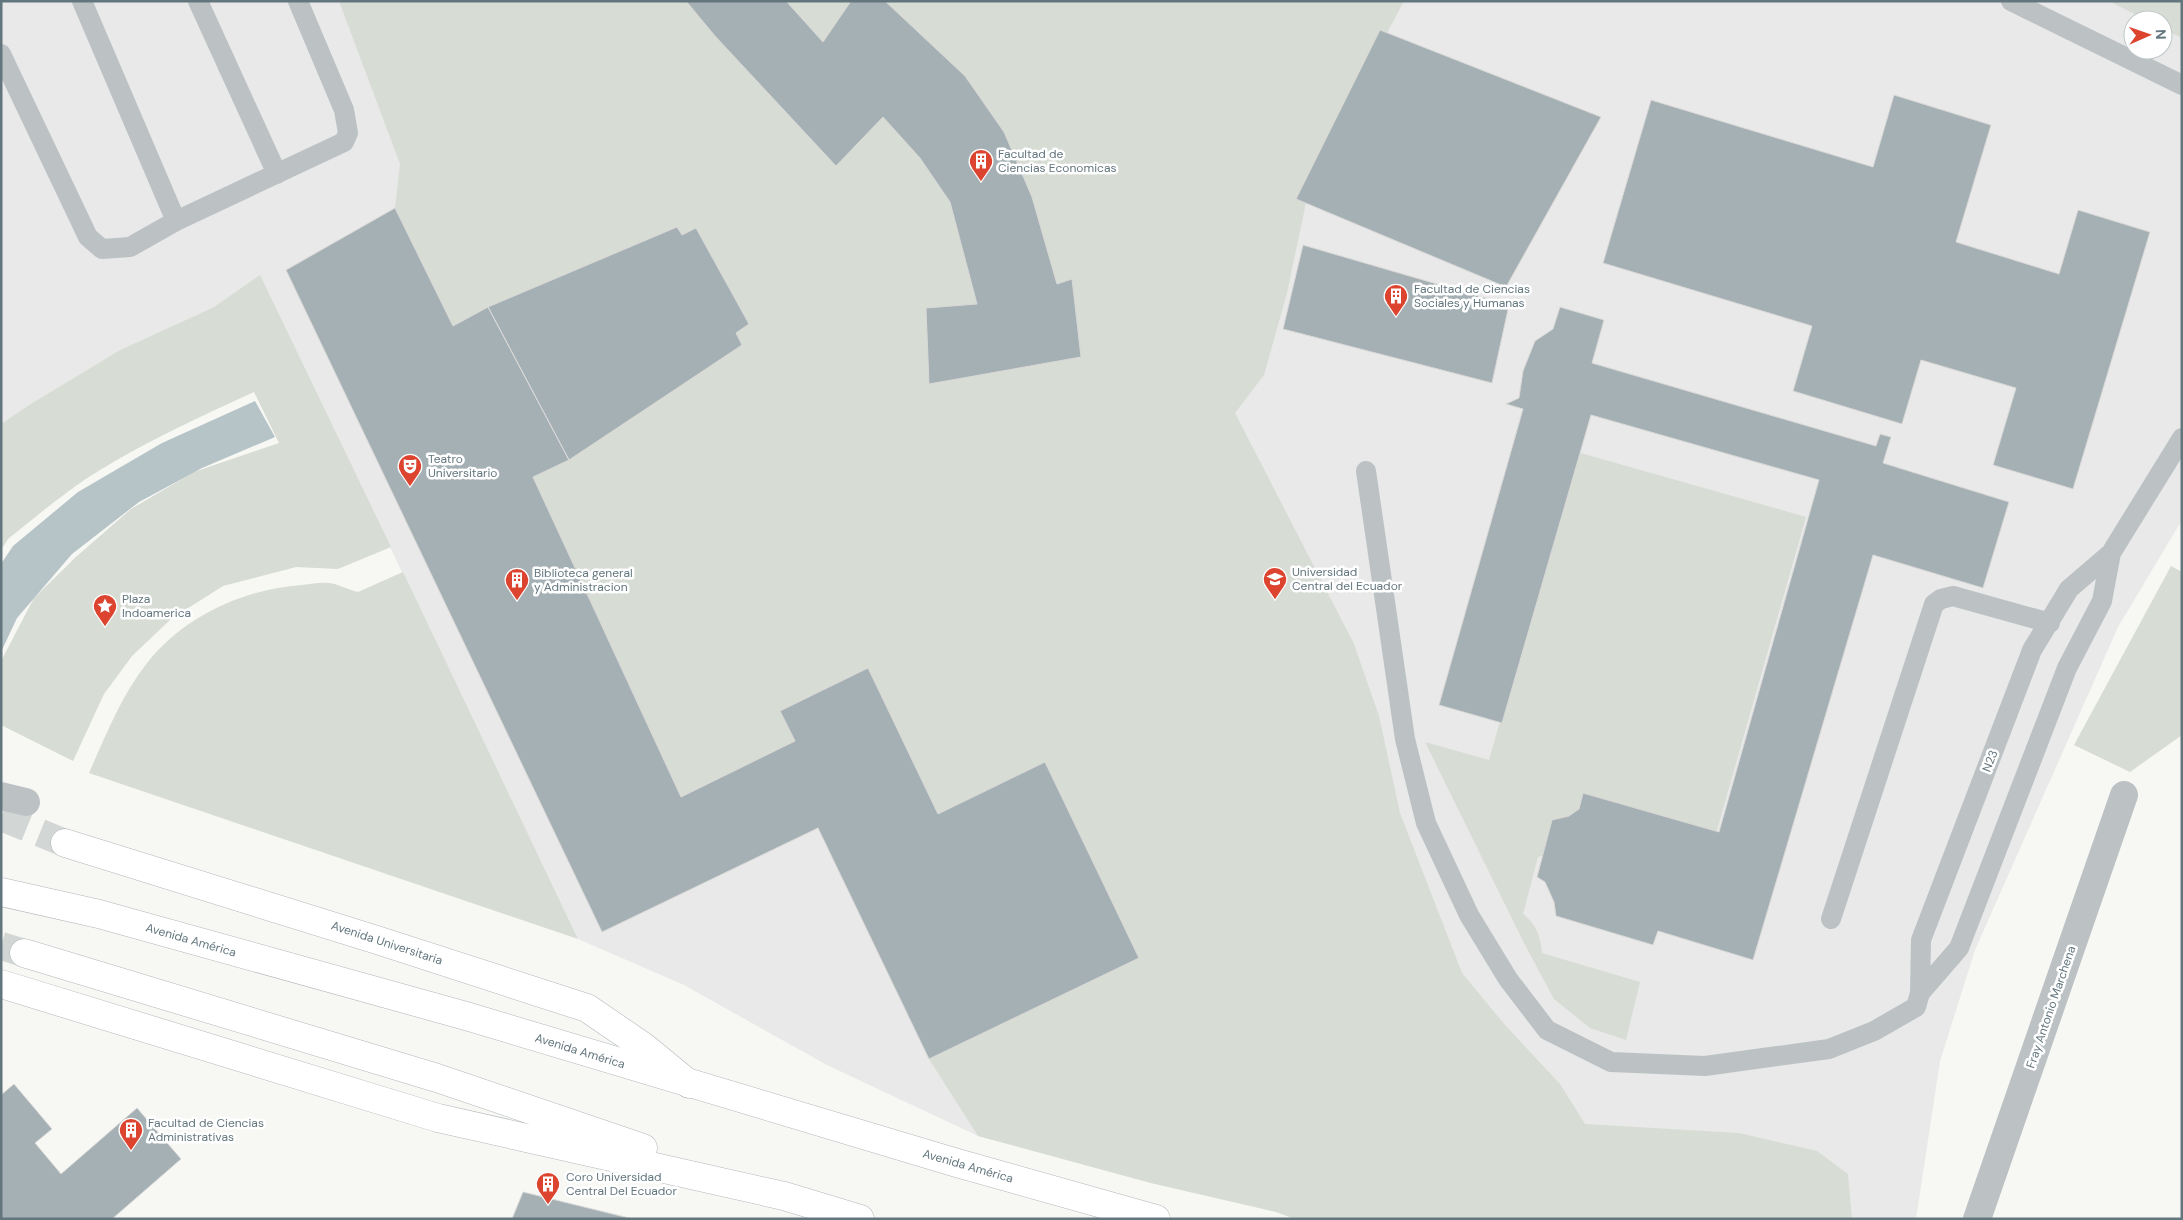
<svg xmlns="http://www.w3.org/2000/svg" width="2183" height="1220" font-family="'DM Sans',sans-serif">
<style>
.built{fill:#e8e9e8;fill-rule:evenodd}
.green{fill:#d7dcd4}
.water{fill:#b6c4c7}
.building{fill:#a5b0b4;stroke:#d9d8d7}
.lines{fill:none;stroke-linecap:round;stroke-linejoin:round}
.secondary-tunnel{stroke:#d2d7d6;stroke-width:28;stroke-dasharray:28 14;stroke-linecap:butt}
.primary-tunnel{stroke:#d2d7d6;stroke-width:28;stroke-dasharray:28 14;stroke-linecap:butt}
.secondary-casing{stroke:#b1b8bb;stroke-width:29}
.primary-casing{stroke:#b2b8bb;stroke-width:29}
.service{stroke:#bcc2c4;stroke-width:20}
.pedestrian{stroke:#bcc2c4;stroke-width:28}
.minor{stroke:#bcc2c4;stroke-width:28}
.secondary{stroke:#fff;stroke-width:28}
.primary{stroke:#fff;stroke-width:28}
.labels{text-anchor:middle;stroke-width:5;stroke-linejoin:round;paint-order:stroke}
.poi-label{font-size:12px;fill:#63767e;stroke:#fff;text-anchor:start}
.street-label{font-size:12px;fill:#63767e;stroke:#fff}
</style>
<rect width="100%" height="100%" fill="#f7f7f4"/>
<path class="built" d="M 1,1 L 2182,1 L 2182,520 L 2118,627 L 1975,950 L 1940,1061 L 1916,1219 L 1295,1219 L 1276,1212 L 1151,1183 L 978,1136 L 827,1065 L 684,985 L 578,939 L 260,276 L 214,307 L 120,350 L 29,405 L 1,424 ZM 2133,20 L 2163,20 L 2163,50 L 2133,50 Z"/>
<path class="green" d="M 339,1 L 1404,1 L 1312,174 L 1287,293 L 1264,375 L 1235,413 L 1354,644 L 1379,716 L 1400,813 L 1462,973 L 1505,1025 L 1560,1084 L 1585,1124 L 1739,1133 L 1817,1151 L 1848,1174 L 1852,1219 L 1295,1219 L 1276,1212 L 1151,1183 L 978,1136 L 929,1059 L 1139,958 L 1045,762 L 938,814 L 868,669 L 780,711 L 795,741 L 681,797 L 533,477 L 569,460 L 488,307 L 453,326 L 395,208 L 400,164 Z
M 2109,1 L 2182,1 L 2182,38 L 2163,29 L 2163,20 L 2146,20 Z
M 260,275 L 391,547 L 338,569 L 296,567 L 223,586 L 171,619 L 132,656 L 104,694 L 73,761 L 1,725 L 1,661 L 34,598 L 77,556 L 131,509 L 194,472 L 279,443 L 254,392 C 202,416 149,440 100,470 C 67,490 38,515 8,539 L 1,550 L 1,424 L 29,405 L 120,350 L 214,307 Z
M 1577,452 L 1806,517 L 1706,869 L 1555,853 L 1538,857 L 1523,914 C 1536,923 1541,938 1542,953 L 1640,982 L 1626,1040 L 1590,1028 L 1554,999 L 1525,945 L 1425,742 L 1489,760 Z
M 2171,566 L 2182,572 L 2182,735 L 2130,772 L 2074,745 Z
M 403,572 L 578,939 L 89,773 C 106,735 121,696 147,663 C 184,616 244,589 302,585 C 311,584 321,582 329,583 C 338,584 349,590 358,592 Z"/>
<path class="water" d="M 255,401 L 275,437 L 202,468 L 139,502 L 72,554 L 17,618 L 1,652 L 1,564 L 13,546 L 78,492 L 162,443 Z"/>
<path class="building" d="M 686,1 L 786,1 L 823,42 L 851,1 L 885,1 L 965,76 L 1004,132 L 1032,197 L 1057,284 L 1072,279 L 1081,357 L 929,384 L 926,308 L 977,304 L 950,202 L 920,158 L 883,117 L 836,166 L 715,36 Z
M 1380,30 L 1601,117 L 1506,287 L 1296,199 Z
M 1894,95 L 1991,125 L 1956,242 L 2059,274 L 2078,210 L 2150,232 L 2073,489 L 1993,465 L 2016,388 L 1921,360 L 1902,424 L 1793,391 L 1812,326 L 1603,263 L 1651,100 L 1873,167 Z
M 395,208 L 453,326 L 488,307 L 569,460 L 533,477 L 681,797 L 795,741 L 780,711 L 868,668 L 938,814 L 1045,762 L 1139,958 L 929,1059 L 818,828 L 602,932 L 286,270 Z
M 677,227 L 682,235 L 696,228 L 749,324 L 736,333 L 742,345 L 569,460 L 488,307 Z
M 1303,245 L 1509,305 L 1492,383 L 1283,329 Z
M 1560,307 L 1604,320 L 1592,363 L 1876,446 L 1880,434 L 1891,437 L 1883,463 L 2009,502 L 1983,588 L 1873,555 L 1753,960 L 1658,931 L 1653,945 L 1556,916 L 1554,902 L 1545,882 L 1537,877 L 1552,820 L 1569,816 L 1579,809 L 1583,793 L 1719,832 L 1819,480 L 1591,415 L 1502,723 L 1439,705 L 1523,409 L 1506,404 L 1519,398 L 1523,371 L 1535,341 L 1553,329 Z
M 14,1084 L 52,1129 L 35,1143 L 61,1174 L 137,1108 L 181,1159 L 112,1219 L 1,1219 L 1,1095 Z
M 523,1192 L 633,1219 L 512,1219 Z"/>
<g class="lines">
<path class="secondary-tunnel" d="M 1,817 L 65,843"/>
<path class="primary-tunnel" d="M 1,946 L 24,953"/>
<g class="secondary-casing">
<path id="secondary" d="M 65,843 L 377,940 L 587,1008 L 644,1047 L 689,1084"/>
</g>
<g class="primary-casing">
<path id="primary" d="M 1,892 L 99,914 L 466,1016 L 957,1163 L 1156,1219
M 24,953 L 437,1078 L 643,1148
M 1,984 L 438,1118 L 784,1196 L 860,1219"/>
</g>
<path class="service" d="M 82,1 L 176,221
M 198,1 L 277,174
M 2011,1 L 2182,85
M 1,54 L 88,237 L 102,249 L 130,247 L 176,221 L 344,142 L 348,133 L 344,110 L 298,1
M 1366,471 L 1405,739 L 1426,823 L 1469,915 L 1508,979 L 1547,1030 L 1611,1062 L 1705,1066 L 1829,1049 L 1874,1031 L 1916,1007 L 1920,993 L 1921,940 L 2032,650 L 2069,589 L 2111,553 L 2182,438
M 1831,919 L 1934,604 L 1941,599 L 1953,596 L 2050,623
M 1920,993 L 1959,948 L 2067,668 L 2102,601 L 2111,553"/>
<path class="pedestrian" d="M 1,796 L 26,802"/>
<path class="minor" d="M 1977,1219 L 2124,795"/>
<use href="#secondary" class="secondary"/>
<use href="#primary" class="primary"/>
</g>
<defs>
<g id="building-pin" transform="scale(1.25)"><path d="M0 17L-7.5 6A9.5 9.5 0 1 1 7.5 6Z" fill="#dc4430" stroke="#fff"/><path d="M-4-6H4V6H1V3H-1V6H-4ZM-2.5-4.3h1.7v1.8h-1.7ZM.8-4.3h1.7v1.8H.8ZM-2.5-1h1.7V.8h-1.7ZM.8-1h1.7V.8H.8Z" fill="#fff"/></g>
<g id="theatre-pin" transform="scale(1.25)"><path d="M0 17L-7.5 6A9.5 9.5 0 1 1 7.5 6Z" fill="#dc4430" stroke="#fff"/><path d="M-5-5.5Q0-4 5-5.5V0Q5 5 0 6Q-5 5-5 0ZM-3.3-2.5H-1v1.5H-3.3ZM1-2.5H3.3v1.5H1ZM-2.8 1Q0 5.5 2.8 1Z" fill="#fff"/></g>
<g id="university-pin" transform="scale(1.25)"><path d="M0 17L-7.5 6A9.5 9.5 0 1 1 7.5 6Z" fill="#dc4430" stroke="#fff"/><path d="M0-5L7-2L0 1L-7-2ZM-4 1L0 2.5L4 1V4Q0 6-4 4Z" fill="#fff"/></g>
<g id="sight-pin" transform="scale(1.25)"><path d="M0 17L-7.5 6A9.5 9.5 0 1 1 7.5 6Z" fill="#dc4430" stroke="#fff"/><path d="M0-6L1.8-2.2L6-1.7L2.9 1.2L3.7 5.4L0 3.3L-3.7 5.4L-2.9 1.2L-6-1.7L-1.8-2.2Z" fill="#fff"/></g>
</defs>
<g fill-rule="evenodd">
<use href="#building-pin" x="981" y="161"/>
<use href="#building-pin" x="1396" y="296"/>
<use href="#theatre-pin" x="410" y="466"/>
<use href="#university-pin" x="1275" y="579"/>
<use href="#building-pin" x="517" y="580"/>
<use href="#sight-pin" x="105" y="606"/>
<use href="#building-pin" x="131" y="1130"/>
<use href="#building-pin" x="548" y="1184"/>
</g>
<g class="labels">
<g class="poi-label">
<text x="998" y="158">Facultad de<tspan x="998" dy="14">Ciencias Economicas</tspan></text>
<text x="1414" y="293">Facultad de Ciencias<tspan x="1414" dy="14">Sociales y Humanas</tspan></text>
<text x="428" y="463">Teatro<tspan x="428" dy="14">Universitario</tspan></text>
<text x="1292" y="576">Universidad<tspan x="1292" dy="14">Central del Ecuador</tspan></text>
<text x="534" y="577">Biblioteca general<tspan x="534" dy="14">y Administracion</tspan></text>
<text x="122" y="603">Plaza<tspan x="122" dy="14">Indoamerica</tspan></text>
<text x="148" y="1127">Facultad de Ciencias<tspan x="148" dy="14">Administrativas</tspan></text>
<text x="566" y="1181">Coro Universidad<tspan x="566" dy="14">Central Del Ecuador</tspan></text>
</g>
<g class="street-label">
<text transform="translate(1990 761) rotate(-69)" y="4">N23</text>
<text transform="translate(191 940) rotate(16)" y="4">Avenida América</text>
<text transform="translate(387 943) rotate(18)" y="4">Avenida Universitaria</text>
<text transform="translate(2051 1007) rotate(-71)" y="4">Fray Antonio Marchena</text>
<text transform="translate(580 1051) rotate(17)" y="4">Avenida América</text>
<text transform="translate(968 1166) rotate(16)" y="4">Avenida América</text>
</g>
</g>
<rect width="2183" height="1220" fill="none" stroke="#63767e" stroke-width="5"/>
<g transform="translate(2148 35) rotate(88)"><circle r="24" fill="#ffffff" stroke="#c1c8cb"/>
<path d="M0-4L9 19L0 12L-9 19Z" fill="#dc4430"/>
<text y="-8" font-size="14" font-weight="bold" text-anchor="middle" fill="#63767e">N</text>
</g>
</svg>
